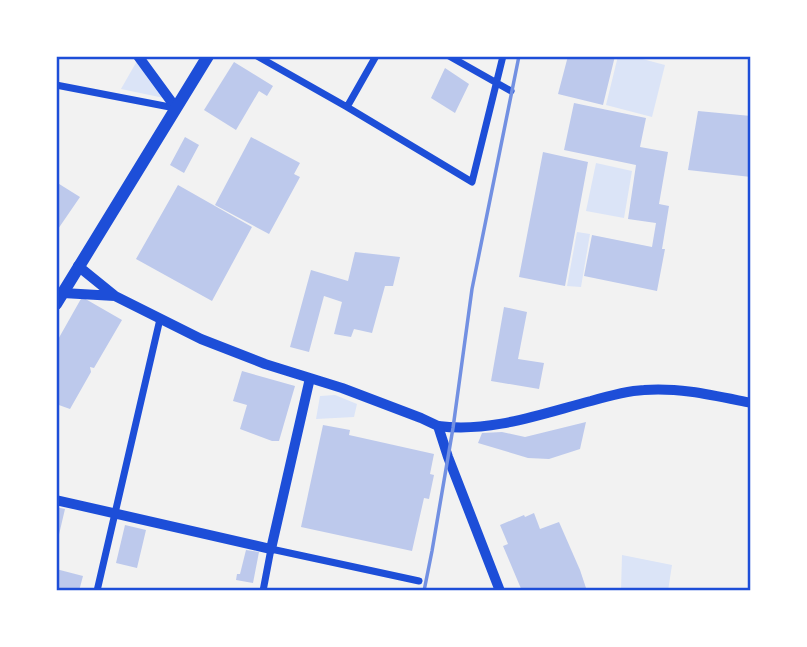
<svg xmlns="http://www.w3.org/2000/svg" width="807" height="647" font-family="Quicksand,sans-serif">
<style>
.green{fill:#dbe4f7}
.building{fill:#bdc9ec}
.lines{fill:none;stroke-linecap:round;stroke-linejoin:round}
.minor{stroke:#1d4ed8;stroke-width:7}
.tertiary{stroke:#1d4ed8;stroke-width:10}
.secondary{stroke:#1d4ed8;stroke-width:10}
.trunk{stroke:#1d4ed8;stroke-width:12}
.rail{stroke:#7290e2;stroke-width:3.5}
.neatline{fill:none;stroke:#1d4ed8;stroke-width:2.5}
</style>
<rect width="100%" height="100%" fill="#f2f2f2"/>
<path class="green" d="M 618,56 L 631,56 L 665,65 L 652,117 L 606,105 Z
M 137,61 L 164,98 L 121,89 Z
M 596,163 L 632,171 L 624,218 L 586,211 Z
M 577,232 L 590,234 L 581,287 L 567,286 Z
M 335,395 L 357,404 L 354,417 L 316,419 L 320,396 Z
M 622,555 L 672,565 L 668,591 L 621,591 Z"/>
<path class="building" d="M 568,56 L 615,56 L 603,105 L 558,94 Z
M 234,62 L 273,86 L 267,96 L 259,91 L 236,130 L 204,110 Z
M 445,68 L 469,84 L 455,113 L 431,98 Z
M 574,103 L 646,118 L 640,147 L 668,152 L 659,204 L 669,206 L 662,249 L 665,249 L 657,291 L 584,276 L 592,235 L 652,247 L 656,223 L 628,219 L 636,165 L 564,150 Z
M 698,111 L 751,116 L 751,177 L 688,170 Z
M 185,137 L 199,145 L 184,173 L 170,165 Z
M 251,137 L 300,163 L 294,174 L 300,177 L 269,234 L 215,205 Z
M 543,152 L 588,162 L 565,286 L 519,277 Z
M 56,182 L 80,197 L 56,232 Z
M 178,185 L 252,227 L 212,301 L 136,259 Z
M 355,252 L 400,257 L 393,286 L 385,286 L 372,333 L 354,329 L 351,337 L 334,334 L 342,302 L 324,296 L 309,352 L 290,347 L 311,270 L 348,281 Z
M 82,297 L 122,320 L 94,368 L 90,367 L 91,372 L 70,409 L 56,404 L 56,343 Z
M 504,307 L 527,312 L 518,359 L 544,363 L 539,389 L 491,381 Z
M 242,371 L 295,386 L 279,441 L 272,441 L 240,429 L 247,405 L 233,401 Z
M 586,422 L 580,449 L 549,459 L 528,458 L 478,443 L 482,433 L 502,432 L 525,437 Z
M 323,425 L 350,430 L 349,435 L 434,454 L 430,474 L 434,475 L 429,499 L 424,498 L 412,551 L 301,527 Z
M 56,507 L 65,509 L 57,543 L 56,543 Z
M 534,513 L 540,529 L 559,522 L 580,570 L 587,591 L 522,591 L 503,546 L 508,544 L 500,525 L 524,515 L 525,517 Z
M 125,525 L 146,530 L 137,568 L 116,563 Z
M 246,550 L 259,552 L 253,583 L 236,580 L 237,574 L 240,574 Z
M 56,569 L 83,576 L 79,591 L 56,591 Z"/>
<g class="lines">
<path class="minor" d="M 257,56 L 347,107 L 472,182 L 503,56
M 449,56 L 511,91
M 56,85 L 175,108
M 347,107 L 376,56
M 97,591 L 160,319
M 263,591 L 271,549 L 419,581"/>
<path class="tertiary" d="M 138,56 L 176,108
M 438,426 C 490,433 541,414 591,401 C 608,396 626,391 644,390 C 679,387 716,396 751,403"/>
<path class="secondary" d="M 78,266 L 115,296 L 201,339 L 265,364 L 342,388 L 421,418 L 438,426 L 448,457 L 500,591
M 63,293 L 115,296
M 56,500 L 271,549 L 310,378"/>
<path class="trunk" d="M 56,304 L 208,56"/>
<path class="rail" d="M 424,591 L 432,551 L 453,428 L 472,289 L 519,56"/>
</g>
<rect width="807" height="647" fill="none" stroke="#ffffff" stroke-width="116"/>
<rect x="58" y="58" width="691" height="531" class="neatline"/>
</svg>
